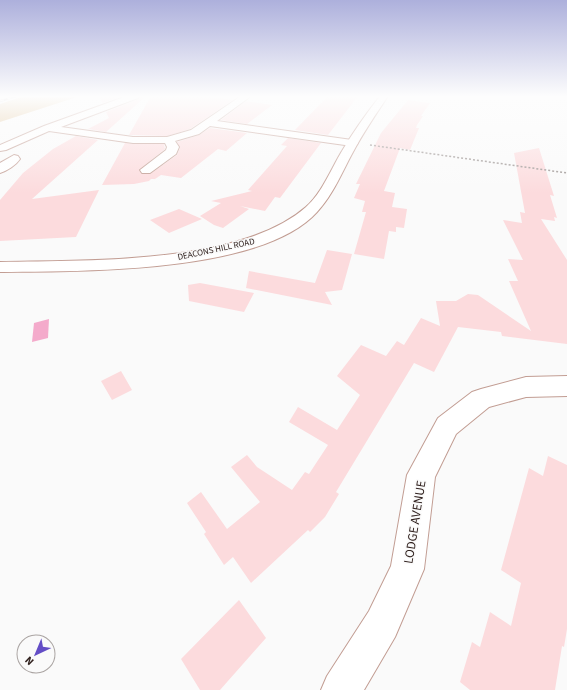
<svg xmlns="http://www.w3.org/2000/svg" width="567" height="690" font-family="'Source Sans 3',sans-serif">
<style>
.green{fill:#e0c192}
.water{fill:#f4aacb}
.building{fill:#fcdbdd}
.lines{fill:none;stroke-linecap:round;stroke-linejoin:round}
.minor-casing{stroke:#c29d93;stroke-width:2}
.tertiary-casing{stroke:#c29d93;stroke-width:2}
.path{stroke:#9e9795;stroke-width:1.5;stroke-dasharray:2 2;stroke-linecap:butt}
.minor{fill:#fff;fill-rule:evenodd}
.tertiary{fill:#fff;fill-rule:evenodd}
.rail-casing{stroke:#8b8381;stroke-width:2}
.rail{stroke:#fafafa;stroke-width:1.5;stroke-dasharray:4;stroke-linecap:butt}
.labels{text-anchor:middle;stroke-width:3;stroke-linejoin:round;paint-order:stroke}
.far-street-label{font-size:9px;fill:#31221f;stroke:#fafafa}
.near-street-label{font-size:13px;fill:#31221f;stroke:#fafafa}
</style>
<rect width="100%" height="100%" fill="#fafafa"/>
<path class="green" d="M 24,96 L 80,96 L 0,122 L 0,104 Z"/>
<path class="water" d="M 49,319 L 48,338 L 32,342 L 34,323 Z"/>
<path class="building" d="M 99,96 L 123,96 L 102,103 Z
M 140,96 L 146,96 L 106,132 L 88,129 L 109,118 L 106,112 L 139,99 Z
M 151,96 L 200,96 L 233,100 L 190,129 L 167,136 L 129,135 Z
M 328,96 L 358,96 L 328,135 L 295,130 Z
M 408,100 L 430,103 L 421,116 L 423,116 L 417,125 L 416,128 L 419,128 L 410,150 L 400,148 L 384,191 L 395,193 L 392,207 L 407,209 L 404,228 L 396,227 L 396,232 L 389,231 L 384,259 L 354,254 L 366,212 L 362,212 L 365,201 L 354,198 L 360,184 L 356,184 L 381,133 Z
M 246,101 L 272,105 L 247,124 L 221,120 Z
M 210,128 L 247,133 L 226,151 L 218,149 L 181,178 L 161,175 L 155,179 L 151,179 L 149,181 L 134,184 L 102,185 L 125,143 L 164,144 L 165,149 L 139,170 L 142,174 L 150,174 L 177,155 L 180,148 L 177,142 L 199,135 Z
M 76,136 L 98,140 L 32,199 L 99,190 L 76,237 L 0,241 L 0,200 L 23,173 L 53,149 Z
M 288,138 L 321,143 L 280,198 L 275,197 L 265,211 L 240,206 L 249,209 L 223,228 L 214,225 L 200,216 L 221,203 L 211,201 L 252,191 L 248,190 L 287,146 L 281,145 Z
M 539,148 L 554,196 L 550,195 L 557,218 L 554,217 L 555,221 L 541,219 L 567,260 L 567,344 L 502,336 L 501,332 L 458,327 L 434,372 L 414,363 L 336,492 L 339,494 L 325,517 L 310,532 L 308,530 L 251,583 L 233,557 L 224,565 L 204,534 L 206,532 L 187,503 L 201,492 L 227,529 L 260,502 L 231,467 L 247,455 L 257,467 L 292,490 L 305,472 L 309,474 L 328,445 L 289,422 L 298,407 L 337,430 L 360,395 L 337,376 L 361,345 L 386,356 L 397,341 L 404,345 L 421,318 L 440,326 L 436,301 L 456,301 L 468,294 L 478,295 L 531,331 L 509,281 L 518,281 L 508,259 L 523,260 L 503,220 L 522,223 L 520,212 L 525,213 L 514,153 Z
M 179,209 L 202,219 L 169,233 L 150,220 Z
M 327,250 L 352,254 L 342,290 L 325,292 L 332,305 L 246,288 L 249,271 L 315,283 Z
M 200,283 L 254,293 L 244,312 L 189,301 L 188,285 Z
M 121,371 L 132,390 L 112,400 L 101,381 Z
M 548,456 L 567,465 L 567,629 L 564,647 L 562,646 L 555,690 L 470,690 L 460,682 L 472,642 L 480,647 L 490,612 L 511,626 L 521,583 L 501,570 L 529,468 L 543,476 Z
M 239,600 L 266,638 L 220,690 L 200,690 L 181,659 Z"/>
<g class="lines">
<g class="minor-casing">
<path id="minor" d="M 127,96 L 139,96 L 138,98 L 61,127 L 133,137 L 167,137 L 191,130 L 241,96 L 251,96 L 217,121 L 352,140 L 356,141 L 358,143 L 356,145 L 352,146 L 210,126 L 199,134 L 175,141 L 179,147 L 176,154 L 150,173 L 142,173 L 140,170 L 166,150 L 167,147 L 165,143 L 133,143 L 49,131 L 6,150 L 0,151 L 0,145 L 44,126 Z
M 14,155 L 18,156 L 20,159 C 16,165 7,171 0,173 L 0,163 Z
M 567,376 L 567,396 L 526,397 L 489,407 L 456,434 L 435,477 L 424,569 L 395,637 L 364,690 L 321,690 L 327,676 L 369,611 L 391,566 L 407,475 L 438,418 L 472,392 L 481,389 L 526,377 Z"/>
</g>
<g class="tertiary-casing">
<path id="tertiary" d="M 380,96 L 388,96 C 376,114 363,133 353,152 C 342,172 333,195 317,212 C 261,274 80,271 0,272 L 0,262 C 85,260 240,265 306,207 C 322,193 331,169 342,151 C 353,132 366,114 380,96 Z"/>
</g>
<path class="path" d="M 370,145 L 567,173"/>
<use href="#minor" class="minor"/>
<use href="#tertiary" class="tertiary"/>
<g class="rail-casing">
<path id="rail" d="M 0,101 L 17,96"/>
</g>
<use href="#rail" class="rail"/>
</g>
<linearGradient id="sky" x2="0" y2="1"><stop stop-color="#adb0dc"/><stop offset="0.5" stop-color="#fdfdfd"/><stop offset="1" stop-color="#fdfdfd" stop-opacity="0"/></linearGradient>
<rect width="567" height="193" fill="url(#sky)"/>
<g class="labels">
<g class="far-street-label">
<text transform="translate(216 249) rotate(-12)" y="3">DEACONS HILL ROAD</text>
</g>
<g class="near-street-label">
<text transform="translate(414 522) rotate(-81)" y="5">LODGE AVENUE</text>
</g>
</g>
<g transform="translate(36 654) rotate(224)"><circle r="19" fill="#fafafa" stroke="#aaa4a2"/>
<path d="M0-3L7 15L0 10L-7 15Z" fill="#634dc6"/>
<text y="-6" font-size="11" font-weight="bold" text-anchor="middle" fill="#31221f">N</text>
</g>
</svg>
